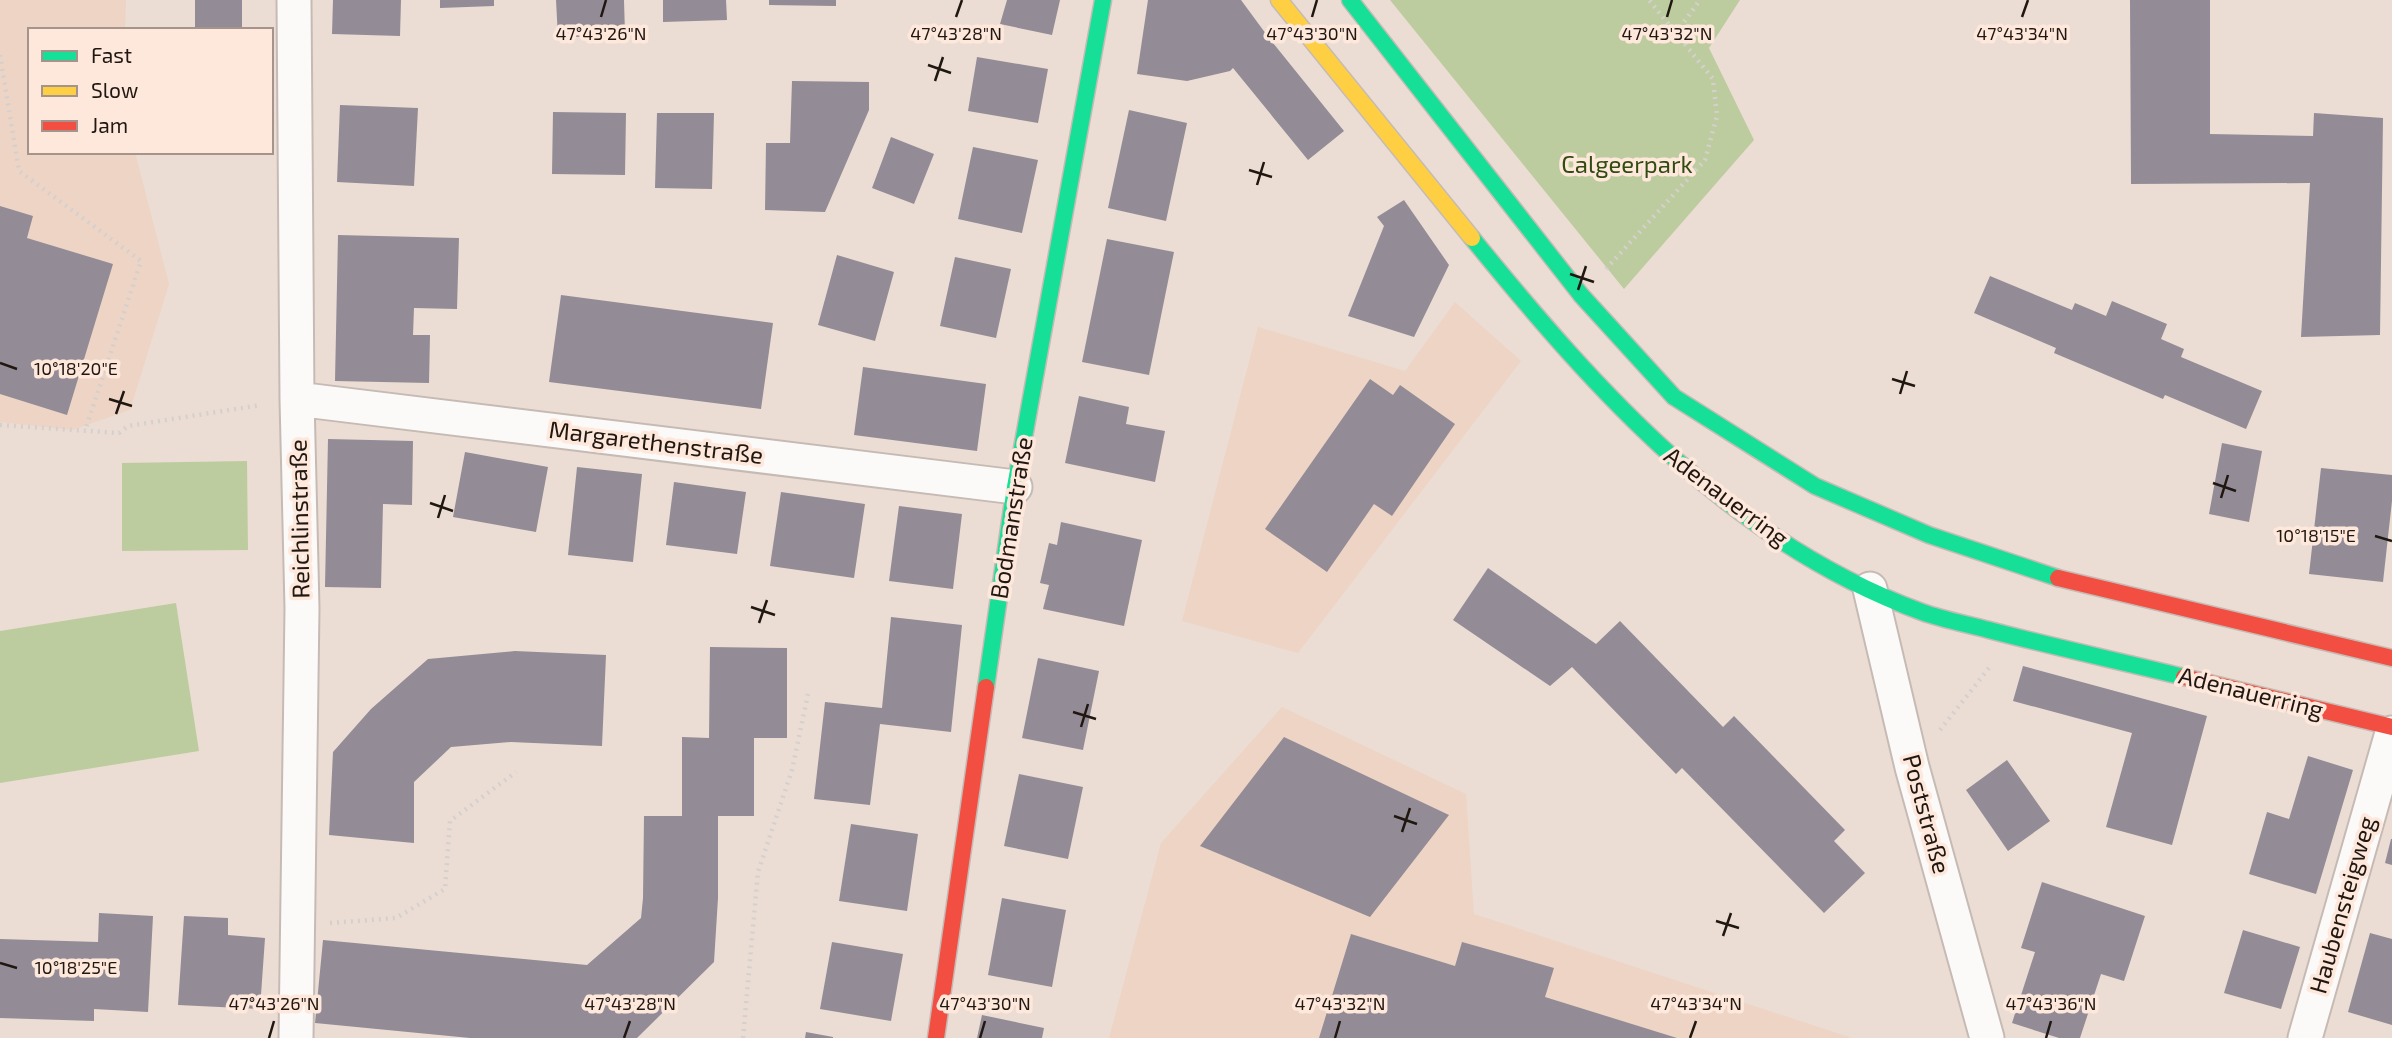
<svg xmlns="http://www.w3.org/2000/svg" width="2392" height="1038" font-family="'Exo 2',sans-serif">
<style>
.built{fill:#edd4c5}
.green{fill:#bdcc9f}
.building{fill:#938c96}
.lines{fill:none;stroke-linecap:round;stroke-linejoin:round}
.street-casing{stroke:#c6bbb4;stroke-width:37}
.fast-casing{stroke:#c6bbb4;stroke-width:19}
.slow-casing{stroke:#c6bbb4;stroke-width:19}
.jam-casing{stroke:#c6bbb4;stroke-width:19}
.path{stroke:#d5d0ce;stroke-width:4.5;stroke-dasharray:2 5;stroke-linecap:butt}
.street{stroke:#fcfaf9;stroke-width:33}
.fast{stroke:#16e098;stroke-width:16}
.slow{stroke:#ffcf43;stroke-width:16}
.jam{stroke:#f24e42;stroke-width:16}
.ticks{fill:none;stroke:#201711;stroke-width:2.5}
.labels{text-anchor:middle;stroke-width:7;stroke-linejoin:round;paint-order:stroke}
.park-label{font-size:24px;fill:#314c10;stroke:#fee8dc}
.street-label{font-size:24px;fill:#201711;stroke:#fee8dc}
.ticks-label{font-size:18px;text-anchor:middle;fill:#201711;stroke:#fee8dc;stroke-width:7;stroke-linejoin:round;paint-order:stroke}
</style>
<rect width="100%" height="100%" fill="#ebddd4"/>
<path class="built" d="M 0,0 L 126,0 L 125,30 L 30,30 L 30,152 L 135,152 L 169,284 L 130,410 L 72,430 L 0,422 Z
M 1455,302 L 1521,361 L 1298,653 L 1182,621 L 1258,327 L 1405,371 Z
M 1282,707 L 1466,794 L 1474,914 L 1852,1038 L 1109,1038 L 1161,843 Z"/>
<path class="green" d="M 1390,0 L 1740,0 L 1709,48 L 1754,140 L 1624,289 Z
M 247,461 L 248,550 L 122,551 L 122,463 Z
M 176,603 L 199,751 L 0,783 L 0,631 Z"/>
<path class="building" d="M 195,0 L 242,0 L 242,30 L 195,30 Z
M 333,0 L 401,0 L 400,36 L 332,34 Z
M 440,0 L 494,0 L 494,6 L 440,8 Z
M 556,0 L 624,0 L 625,34 L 558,38 Z
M 663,0 L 726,0 L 727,20 L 663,22 Z
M 769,0 L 836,0 L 836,6 L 769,5 Z
M 1007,0 L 1060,0 L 1052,35 L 1000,24 Z
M 1148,0 L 1241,0 L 1269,38 L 1344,131 L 1308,160 L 1233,68 L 1230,71 L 1187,81 L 1137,74 Z
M 2130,0 L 2210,0 L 2210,134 L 2313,136 L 2314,113 L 2383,118 L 2380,335 L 2301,337 L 2310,183 L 2131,184 Z
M 977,57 L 1048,69 L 1038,123 L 968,111 Z
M 792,81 L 869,82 L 869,110 L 825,212 L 765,210 L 766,143 L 790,143 Z
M 340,105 L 418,108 L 414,186 L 337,182 Z
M 1129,110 L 1187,123 L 1166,221 L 1108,208 Z
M 553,112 L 626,113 L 625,175 L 552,174 Z
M 657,113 L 714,113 L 712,189 L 655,188 Z
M 891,137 L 934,154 L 914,204 L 872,188 Z
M 973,147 L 1038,160 L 1022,233 L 958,219 Z
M 1404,200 L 1449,265 L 1414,337 L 1348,316 L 1384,226 L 1377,217 Z
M 0,206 L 33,216 L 27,238 L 113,264 L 67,415 L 0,394 Z
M 338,235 L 459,238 L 457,309 L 414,308 L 413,335 L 430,335 L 429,383 L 335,381 Z
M 1107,239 L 1174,252 L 1149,375 L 1082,362 Z
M 837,255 L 894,272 L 875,341 L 818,325 Z
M 955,257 L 1011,269 L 996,338 L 940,326 Z
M 1990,276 L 2072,310 L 2075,303 L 2106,316 L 2112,301 L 2167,324 L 2161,339 L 2184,349 L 2181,357 L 2262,391 L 2246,429 L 2165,395 L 2163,399 L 2054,353 L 2056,348 L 1974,313 Z
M 561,295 L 773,323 L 761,409 L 549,382 Z
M 863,367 L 986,384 L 977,451 L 854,435 Z
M 1370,379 L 1393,395 L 1400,385 L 1455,424 L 1392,516 L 1374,504 L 1327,572 L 1265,529 Z
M 1079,396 L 1129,407 L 1126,424 L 1165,431 L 1155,482 L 1065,463 Z
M 328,439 L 413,441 L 412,505 L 383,504 L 381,588 L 325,587 Z
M 2222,443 L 2262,451 L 2249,522 L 2209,514 Z
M 465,452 L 548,467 L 536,532 L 453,517 Z
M 577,467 L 642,474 L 633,562 L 568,555 Z
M 2321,468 L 2392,475 L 2392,501 L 2383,582 L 2309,574 Z
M 674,482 L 746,492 L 737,554 L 666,545 Z
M 781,492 L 865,504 L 854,578 L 770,566 Z
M 899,506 L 962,514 L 953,589 L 889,581 Z
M 1061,522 L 1142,540 L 1124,626 L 1043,609 L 1049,585 L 1040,583 L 1049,543 L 1057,545 Z
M 1488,568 L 1596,644 L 1620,621 L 1723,727 L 1734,716 L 1845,830 L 1834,841 L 1865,873 L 1824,913 L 1682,768 L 1676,774 L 1572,667 L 1550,686 L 1453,620 Z
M 891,617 L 962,625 L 951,732 L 880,724 L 870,805 L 814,799 L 825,702 L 882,708 Z
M 710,647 L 787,648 L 787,738 L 754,738 L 754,816 L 718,816 L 718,898 L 714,962 L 637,1038 L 470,1038 L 315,1023 L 323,940 L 587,965 L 641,918 L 643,898 L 644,816 L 682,816 L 682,737 L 709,738 Z
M 515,651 L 606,655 L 602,746 L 511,742 L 451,747 L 414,782 L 414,843 L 329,835 L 333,752 L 371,709 L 428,659 Z
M 1038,658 L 1099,671 L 1083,750 L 1022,738 Z
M 2023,666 L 2207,716 L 2172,845 L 2106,827 L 2132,733 L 2013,701 Z
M 1284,737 L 1449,815 L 1370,917 L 1200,846 Z
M 2308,756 L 2353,770 L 2316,894 L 2249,874 L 2267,812 L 2289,819 Z
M 2007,760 L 2050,821 L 2008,851 L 1966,790 Z
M 1019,774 L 1083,787 L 1068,859 L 1004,846 Z
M 851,824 L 918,834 L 907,911 L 839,901 Z
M 2391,839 L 2392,839 L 2392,865 L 2385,863 Z
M 2042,882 L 2145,916 L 2124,981 L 2101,974 L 2080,1038 L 2059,1038 L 2012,1023 L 2035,952 L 2021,948 Z
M 1002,898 L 1066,910 L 1052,987 L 988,975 Z
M 99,913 L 153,916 L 148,1012 L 94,1009 L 94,1021 L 0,1018 L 0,939 L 98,942 Z
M 184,916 L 228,918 L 228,935 L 265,938 L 260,1009 L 178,1005 Z
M 2243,930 L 2300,947 L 2281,1009 L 2224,993 Z
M 2370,933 L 2392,939 L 2392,1025 L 2348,1012 Z
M 1351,934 L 1455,966 L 1462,942 L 1554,968 L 1545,997 L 1677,1038 L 1319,1038 Z
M 832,942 L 903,954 L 891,1021 L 820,1009 Z
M 982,1015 L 1044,1028 L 1042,1038 L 977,1038 Z
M 806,1032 L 833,1037 L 833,1038 L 805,1038 Z"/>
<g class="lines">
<g class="street-casing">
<path id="street" d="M 294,0 L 297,399 L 302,608 L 296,1038
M 297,399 L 1015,487
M 1870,589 L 1912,767 L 1987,1038
M 2305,1038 L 2392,733"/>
</g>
<g class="fast-casing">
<path id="fast" d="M 1350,0 L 1581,295 L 1674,397 L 1815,486 L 1929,535 L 2058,578
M 1472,238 C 1597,392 1731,542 1922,612 C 1944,620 1967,624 1989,630 C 2054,647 2119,661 2184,677
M 986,687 L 1015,487 L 1103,0"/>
</g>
<g class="slow-casing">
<path id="slow" d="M 1279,0 L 1472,238"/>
</g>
<g class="jam-casing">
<path id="jam" d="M 2058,578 L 2392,658
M 2184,677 L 2392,727
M 936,1038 L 986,687"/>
</g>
<path class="path" d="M 1676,33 L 1700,0
M 0,55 L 19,171 L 141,261 L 85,431
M 1606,269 L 1705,160 L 1717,116 L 1713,79 L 1649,0
M 0,425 L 119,433 L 128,426 L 261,405
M 1940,730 L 1989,668
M 330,923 L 396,918 L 445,889 L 450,821 L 516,772
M 743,1038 L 758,872 L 792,770 L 808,694"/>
<use href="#street" class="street"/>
<use href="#fast" class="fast"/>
<use href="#slow" class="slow"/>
<use href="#jam" class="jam"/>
</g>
<path class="ticks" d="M 601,17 L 606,0M 956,17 L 962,0M 1312,17 L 1317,0M 1667,17 L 1672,0M 2022,17 L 2028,0M 928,65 L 951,73M 935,81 L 943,57M 1249,170 L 1272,177M 1257,185 L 1264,162M 1570,274 L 1594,282M 1578,290 L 1586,266M 0,363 L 17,369M 1892,379 L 1915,386M 1900,394 L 1907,371M 109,399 L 132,406M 116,414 L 124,391M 2213,483 L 2236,491M 2221,498 L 2228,475M 430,503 L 453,511M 438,518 L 445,495M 2375,536 L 2392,541M 751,607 L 775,615M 759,623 L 767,600M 1073,712 L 1096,719M 1081,727 L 1088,704M 1394,816 L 1417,824M 1402,832 L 1410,808M 1716,921 L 1739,928M 1723,936 L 1731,913M 0,963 L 17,968M 269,1038 L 274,1021M 624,1038 L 630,1021M 980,1038 L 985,1021M 1335,1038 L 1340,1021M 1690,1038 L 1696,1021M 2046,1038 L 2051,1021"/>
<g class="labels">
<g class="park-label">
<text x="1627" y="173">Calgeerpark</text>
</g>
<g class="street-label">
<text transform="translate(656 443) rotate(7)" y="8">Margarethenstraße</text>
<text transform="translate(1726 497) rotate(37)" y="8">Adenauerring</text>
<text transform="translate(1012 518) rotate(-81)" y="8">Bodmanstraße</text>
<text transform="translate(300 519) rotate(-91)" y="8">Reichlinstraße</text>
<text transform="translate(2251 693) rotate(14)" y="8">Adenauerring</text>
<text transform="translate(1926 814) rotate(75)" y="8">Poststraße</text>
<text transform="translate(2343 905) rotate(-74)" y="8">Haubensteigweg</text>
</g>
</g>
<g class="ticks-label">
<text x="601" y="40">47°43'26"N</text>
<text x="956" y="40">47°43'28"N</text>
<text x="1312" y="40">47°43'30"N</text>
<text x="1667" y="40">47°43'32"N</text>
<text x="2022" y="40">47°43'34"N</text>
<text x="76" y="375">10°18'20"E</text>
<text x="2316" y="542">10°18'15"E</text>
<text x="76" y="974">10°18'25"E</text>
<text x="630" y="1010">47°43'28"N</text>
<text x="985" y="1010">47°43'30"N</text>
<text x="1340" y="1010">47°43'32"N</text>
<text x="274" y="1010">47°43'26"N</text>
<text x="1696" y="1010">47°43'34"N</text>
<text x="2051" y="1010">47°43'36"N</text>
</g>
<rect x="28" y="28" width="245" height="126" fill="#fee8dc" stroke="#a5948b" stroke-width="2"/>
<rect x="42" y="51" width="35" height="10" fill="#16e098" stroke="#a5948b" stroke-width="2"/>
<text x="91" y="63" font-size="21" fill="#201711">Fast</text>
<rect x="42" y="86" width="35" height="10" fill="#ffcf43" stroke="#a5948b" stroke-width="2"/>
<text x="91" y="98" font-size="21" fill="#201711">Slow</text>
<rect x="42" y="121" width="35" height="10" fill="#f24e42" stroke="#a5948b" stroke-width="2"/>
<text x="91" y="133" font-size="21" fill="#201711">Jam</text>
</svg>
